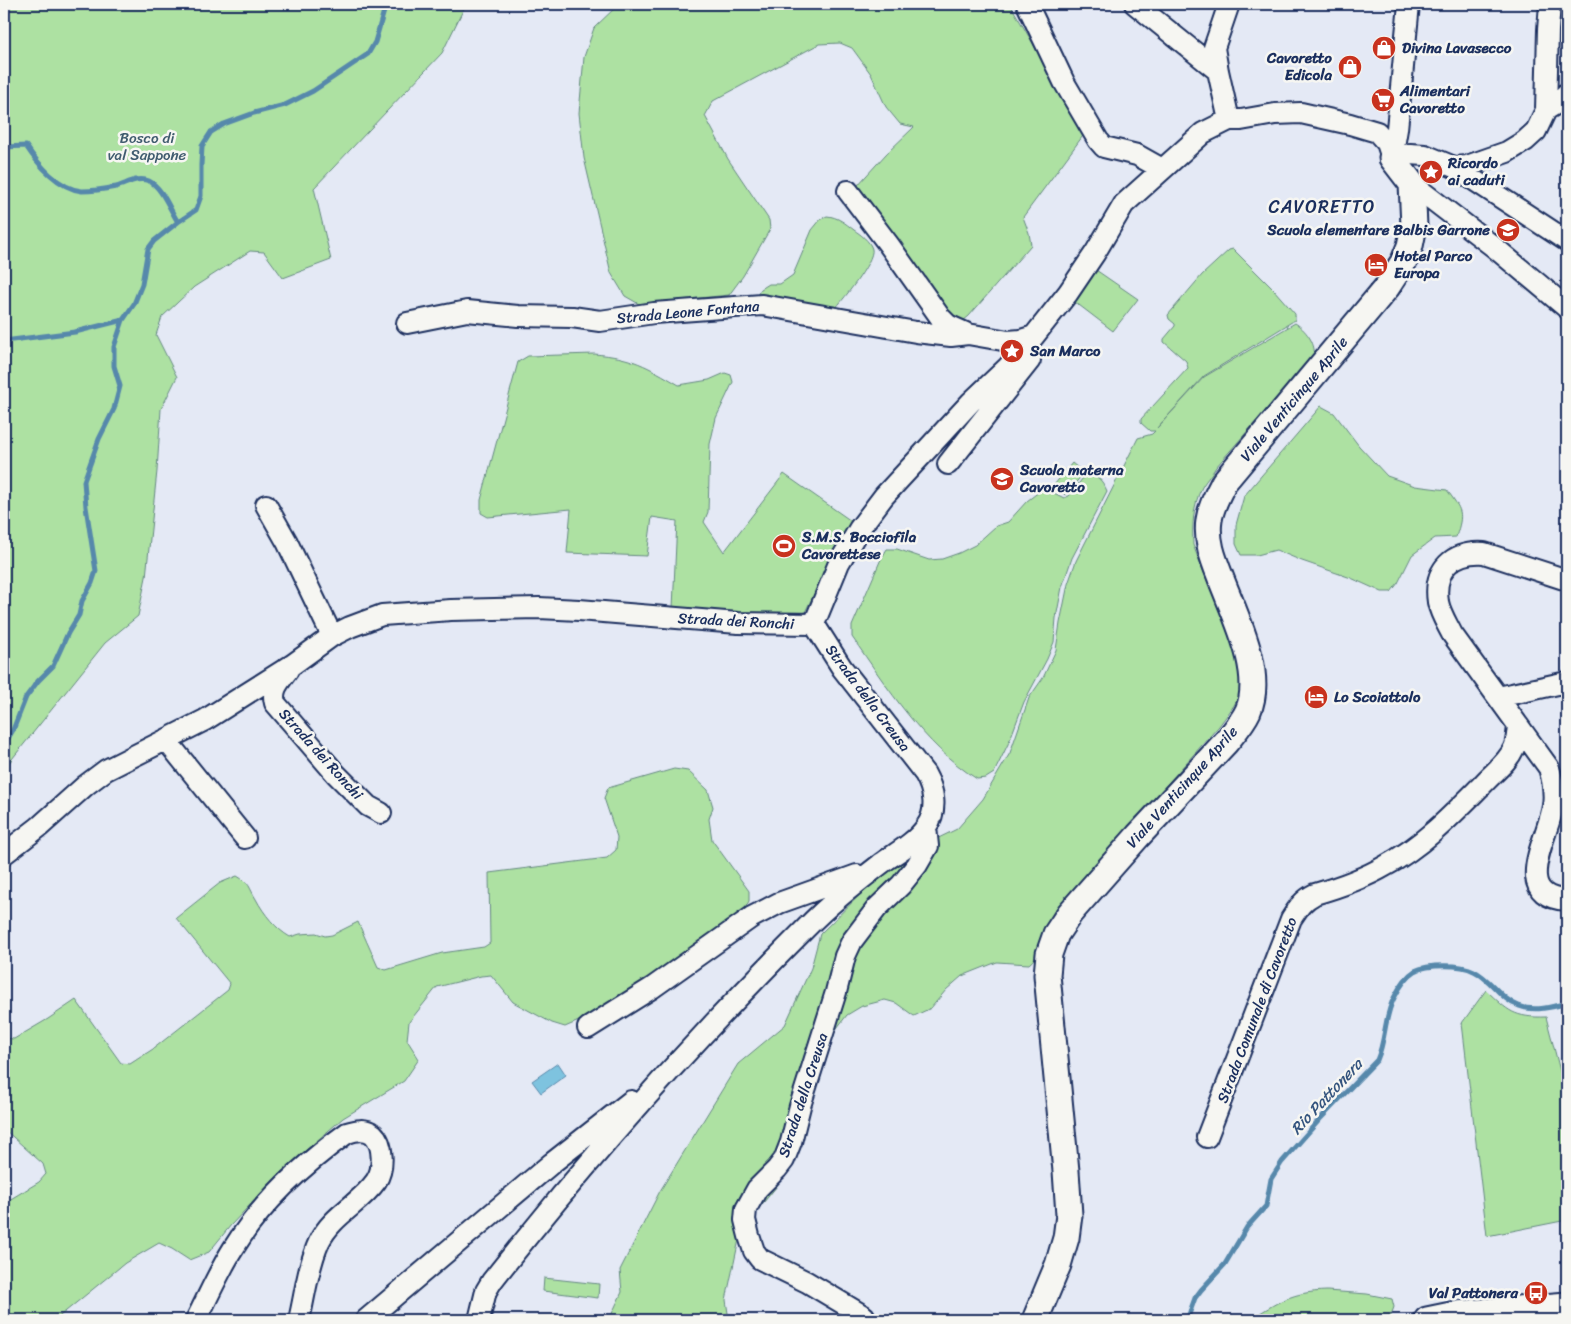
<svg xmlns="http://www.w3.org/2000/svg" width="1571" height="1324" font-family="Sriracha,sans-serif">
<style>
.green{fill:#ade1a2;stroke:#648880}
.water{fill:#7ec3df;stroke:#5688ab}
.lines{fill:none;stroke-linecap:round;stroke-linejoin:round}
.stream{stroke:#5688ab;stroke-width:5}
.minor-casing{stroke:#1b2f5e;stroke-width:24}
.tertiary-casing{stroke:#1b2f5e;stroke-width:29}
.minor{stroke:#f6f6f2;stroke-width:20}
.tertiary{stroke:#f6f6f2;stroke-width:25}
.labels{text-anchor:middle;stroke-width:5;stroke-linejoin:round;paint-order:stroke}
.poi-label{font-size:15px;font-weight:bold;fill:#1b2f5e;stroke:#f6f6f2;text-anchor:start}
.park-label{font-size:15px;fill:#405c6f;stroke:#f6f6f2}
.street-label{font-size:15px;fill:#1b2f5e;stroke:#f6f6f2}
.water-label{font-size:16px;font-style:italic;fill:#34547e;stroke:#f6f6f2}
.quarter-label{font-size:18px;letter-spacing:1px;fill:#1b2f5e;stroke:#f6f6f2}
</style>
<rect width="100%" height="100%" fill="#e4e9f5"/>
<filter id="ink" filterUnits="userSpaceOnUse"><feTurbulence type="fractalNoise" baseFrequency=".02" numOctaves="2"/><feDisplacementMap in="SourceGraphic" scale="10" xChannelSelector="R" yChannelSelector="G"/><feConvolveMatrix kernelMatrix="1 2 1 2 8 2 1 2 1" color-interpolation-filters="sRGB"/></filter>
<g filter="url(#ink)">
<path class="green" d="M 4,4 L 466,4 L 442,53 L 314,188 L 331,260 L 283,278 L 264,252 L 250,251 L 194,287 L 162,317 L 156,335 L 177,377 L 161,409 L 157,471 L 146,577 L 138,616 L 105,643 L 4,769 Z
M 619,4 L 1010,4 L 1085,133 L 1023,217 L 1029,233 L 1031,245 L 969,316 L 963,321 L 948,312 L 857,186 L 886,154 L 914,127 L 900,124 L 886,107 L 871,74 L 852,48 L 840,43 L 819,44 L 713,101 L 705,116 L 728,159 L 769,220 L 770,229 L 743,276 L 729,295 L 639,304 L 625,296 L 611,273 L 584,158 L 579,113 L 584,57 L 594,28 Z
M 827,216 C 838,217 845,223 854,230 C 860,234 870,241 872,249 C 875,261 840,304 831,313 L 763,298 L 757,295 L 761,289 L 769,284 L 780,284 L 793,275 L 812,230 L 821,219 Z
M 1233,249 L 1274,290 L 1295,314 L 1295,320 L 1204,376 L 1157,428 L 1204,377 L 1295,323 C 1305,329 1316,343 1314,355 L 1216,467 C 1212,474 1206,480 1202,487 C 1193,505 1192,525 1193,545 L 1237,656 C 1239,667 1243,681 1240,692 C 1237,704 1226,716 1219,726 L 1054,911 C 1051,918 1047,924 1044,930 C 1040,941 1040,956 1029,964 L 997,962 L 962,976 L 946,990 L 931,1008 L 914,1016 L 896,1003 L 885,1000 L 862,1006 L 847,1015 L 837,1028 L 821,1063 L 790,1164 L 777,1186 L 741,1230 L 726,1300 L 729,1320 L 609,1320 L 622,1292 L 620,1270 L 660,1191 L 738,1064 L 785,1025 L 811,968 L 820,934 L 883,872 L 918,848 L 957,829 L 983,799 L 1010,753 L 1029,698 L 1043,678 L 1056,650 L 1060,623 L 1068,584 L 1076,561 L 1138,438 L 1152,434 L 1155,431 L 1150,431 L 1141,423 L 1141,419 L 1188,368 L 1186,361 L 1164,342 L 1164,339 L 1175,326 L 1175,324 L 1169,319 L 1168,315 L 1202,275 L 1229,250 Z
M 1093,268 L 1138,299 L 1113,331 L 1075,302 L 1076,297 Z
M 594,354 C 632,357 647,366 679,385 L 709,380 L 725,373 L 731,375 L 733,382 L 716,418 L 710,444 L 708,512 L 704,522 L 724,552 L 784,474 L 854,523 L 842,539 L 803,616 L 673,608 L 677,521 L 652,517 L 647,556 L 567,553 L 571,509 L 488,517 L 481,513 L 481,500 L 518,362 L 528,356 Z
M 1321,406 L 1334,413 L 1359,446 L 1387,476 L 1415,486 L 1447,490 C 1462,511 1464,512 1456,537 L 1435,538 L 1412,555 L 1398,583 L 1391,592 L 1382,592 L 1351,578 L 1302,561 L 1276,550 L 1257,555 L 1241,555 L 1236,544 L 1236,525 L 1244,496 Z
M 1072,463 L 1084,473 L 1065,495 L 1054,485 Z
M 1086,474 C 1098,475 1102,480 1107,491 L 1072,558 L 1062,587 L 1056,618 L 1054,642 L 1047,659 L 1024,702 L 1009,742 L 994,773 L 986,778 L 977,779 C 923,745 888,688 852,637 L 852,626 L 881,559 L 887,549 L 897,549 L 929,560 L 942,559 L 959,553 L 975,545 L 996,526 L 1008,522 L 1027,501 L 1044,488 L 1064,498 L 1069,496 Z
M 674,769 L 688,771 L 708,790 L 713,807 L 709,819 L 712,840 L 749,891 L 749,901 L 742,914 L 595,1014 L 565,1027 L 552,1023 L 513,1002 L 491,975 L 481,976 L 437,987 L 409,1022 L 407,1040 L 419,1059 L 404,1081 L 343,1118 L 281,1172 L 231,1225 L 209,1252 L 189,1260 L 172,1249 L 159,1243 L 125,1263 L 55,1320 L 4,1320 L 4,1203 L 39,1182 L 46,1174 L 43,1164 L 4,1129 L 4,1038 L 14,1039 L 48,1019 L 76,1000 L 121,1063 L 130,1064 L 153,1049 L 228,990 L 230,984 L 176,918 L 220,883 L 237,876 C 251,884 248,886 256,899 C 264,914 276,929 290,937 L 300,934 L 316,933 L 325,936 L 332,935 L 358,922 L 378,967 L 386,970 L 442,953 L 484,947 L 490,943 L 489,873 L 607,858 L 616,850 L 617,837 L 604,798 L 608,788 Z
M 1486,990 C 1508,1011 1514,1018 1546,1017 L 1567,1098 L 1567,1220 L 1487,1236 L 1462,1023 Z
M 544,1278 L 599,1284 L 598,1298 L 543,1291 Z
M 1327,1291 L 1367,1294 L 1392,1299 L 1394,1307 L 1390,1318 L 1387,1320 L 1249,1320 C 1278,1302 1291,1292 1327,1291 Z"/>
<path class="water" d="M 558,1063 L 566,1075 L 541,1093 L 532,1081 Z"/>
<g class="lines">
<path class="stream" d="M 4,147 L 26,146 C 38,164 59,189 82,191 C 92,191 106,189 116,187 C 127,184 138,176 149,181 C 162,187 170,210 178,222
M 4,341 L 75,332 L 123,320
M 4,745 L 13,730 L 26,697 L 38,681 L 53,666 L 68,633 L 79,615 L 82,601 L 92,583 L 96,571 L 86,507 L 84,481 L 99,439 L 114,409 L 120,386 L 114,366 L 114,347 L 123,320 L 134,304 L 142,284 L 148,249 L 154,241 L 178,222 L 196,210 L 201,196 L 201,165 L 202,146 L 211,132 L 224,124 L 254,113 L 285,105 L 313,91 L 368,54 L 375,42 L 386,4
M 1187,1320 L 1195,1298 L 1201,1290 L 1225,1264 L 1247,1227 L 1266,1206 L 1271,1179 L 1282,1162 L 1320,1119 L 1377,1060 C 1386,1040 1384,1017 1394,998 C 1399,988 1405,977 1415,971 C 1427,964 1462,964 1474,971 C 1491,979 1501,1000 1519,1006 C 1534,1012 1553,1007 1567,1003"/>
<g class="minor-casing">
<path id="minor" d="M 1027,4 L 1064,82 L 1098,140 L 1104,147 L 1137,155 L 1162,169
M 1135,4 L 1218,71
M 1229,4 L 1214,48 L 1218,71 L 1229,120
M 1546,110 L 1548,30 L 1550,4
M 1392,158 L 1410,154 L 1425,155 L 1454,167 L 1467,166 L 1507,152 L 1525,141 L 1536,131 L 1546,110 L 1556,104 L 1567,93
M 1392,158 L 1397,129 L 1409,4
M 1454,167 L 1567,241
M 1412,184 L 1494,247 L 1567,308
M 848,191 L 889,245 L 940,317 L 948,325 L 968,334
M 407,323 L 467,311 L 518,316 L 572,317 L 600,321 L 654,313 L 762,305 L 916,332 L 951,336 L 968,334 L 1008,341 L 1021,340 L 1034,336
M 948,464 L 1030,360
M 266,505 L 287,542 L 332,636
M 1567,580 L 1484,553 C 1453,551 1433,569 1438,602 C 1440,613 1447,624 1452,634 L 1549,768 C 1553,781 1555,792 1553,806 C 1549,836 1509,897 1567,900
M 288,670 C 280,681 271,689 275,703 L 336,774 L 368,806 L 381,813
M 1498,697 L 1567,682
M 166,740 L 245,838
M 4,854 L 39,827 L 86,785 L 106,770 L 205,720 L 292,665 L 332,636 L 350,627 L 382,615 L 451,610 L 539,608 L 579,610 L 738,623 L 814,624 L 839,563 L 859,529 L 884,496 L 971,402 L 1008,367 L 1034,336 L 1068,293 L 1095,253 L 1124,204 L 1203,133 L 1229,120 L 1241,120 L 1275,114 L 1301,113 L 1350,124 L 1377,132 L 1387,143 L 1392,158
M 588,1028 L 652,988 L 752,917 L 779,903 L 857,875
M 1207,1137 L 1291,919 C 1298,908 1303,900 1315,894 C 1339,887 1363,879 1385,866 C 1423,846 1454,813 1484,783 C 1494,772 1508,762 1514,748 C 1517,741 1517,733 1518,726
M 864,1316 L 807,1282 L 760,1259 L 754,1251 L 749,1236 L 745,1220 L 746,1209 L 757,1189 L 777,1169 L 784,1160 L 791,1142 L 800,1106 L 836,992 L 845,956 L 852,941 L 877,908 L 901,885 L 917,865 L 928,846 L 926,827
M 196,1320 C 208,1297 219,1271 233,1249 C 261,1203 304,1164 347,1133 C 356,1130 365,1128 373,1134 C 384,1144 384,1169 376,1181 C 360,1204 332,1215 319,1242 C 308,1266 305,1295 299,1320
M 366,1320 L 552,1163 L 631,1101
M 479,1320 L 486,1291 L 492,1281 C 589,1158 694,1040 805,929 C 829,904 855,884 882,863 C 896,853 916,842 926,827 C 938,811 934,790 925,774 L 842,668 L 814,624"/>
</g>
<g class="tertiary-casing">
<path id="tertiary" d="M 1035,1320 L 1058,1265 L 1066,1238 L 1069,1215 L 1066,1171 L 1047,975 L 1049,954 L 1056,934 L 1070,913 L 1138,836 L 1226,742 C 1234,732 1243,722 1248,711 C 1265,672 1234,614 1220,576 C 1213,558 1206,540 1209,520 C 1211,506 1218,494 1224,482 L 1387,287 L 1404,261 L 1410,246 L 1414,226 L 1412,184 L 1392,158
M 1427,1320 L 1456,1314 L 1567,1305"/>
</g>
<use href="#minor" class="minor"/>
<use href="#tertiary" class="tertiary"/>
</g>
</g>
<defs>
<g id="shop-disc" transform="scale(1.25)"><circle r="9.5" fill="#c8321e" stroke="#f6f6f2"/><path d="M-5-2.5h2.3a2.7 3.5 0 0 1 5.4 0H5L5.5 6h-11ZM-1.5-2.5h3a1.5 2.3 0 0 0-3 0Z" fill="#fff"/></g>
<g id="supermarket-disc" transform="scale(1.25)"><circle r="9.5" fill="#c8321e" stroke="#f6f6f2"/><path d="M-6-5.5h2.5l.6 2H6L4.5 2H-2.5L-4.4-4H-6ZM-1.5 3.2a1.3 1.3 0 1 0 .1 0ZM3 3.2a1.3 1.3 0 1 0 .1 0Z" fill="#fff"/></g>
<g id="sight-disc" transform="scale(1.25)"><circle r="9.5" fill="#c8321e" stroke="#f6f6f2"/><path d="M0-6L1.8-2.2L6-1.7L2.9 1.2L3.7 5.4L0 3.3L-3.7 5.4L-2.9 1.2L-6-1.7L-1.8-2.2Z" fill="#fff"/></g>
<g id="school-disc" transform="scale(1.25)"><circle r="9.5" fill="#c8321e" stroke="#f6f6f2"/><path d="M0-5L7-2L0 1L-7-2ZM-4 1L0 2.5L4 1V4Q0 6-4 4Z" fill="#fff"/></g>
<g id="hotel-disc" transform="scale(1.25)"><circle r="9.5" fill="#c8321e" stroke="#f6f6f2"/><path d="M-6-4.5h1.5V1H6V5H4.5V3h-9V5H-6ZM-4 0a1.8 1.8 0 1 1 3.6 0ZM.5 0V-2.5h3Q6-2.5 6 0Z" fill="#fff"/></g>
<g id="stadium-disc" transform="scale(1.25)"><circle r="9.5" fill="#c8321e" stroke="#f6f6f2"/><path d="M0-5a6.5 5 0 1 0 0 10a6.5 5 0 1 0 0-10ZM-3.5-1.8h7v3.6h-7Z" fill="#fff"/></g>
<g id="bus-disc" transform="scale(1.25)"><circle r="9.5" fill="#c8321e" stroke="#f6f6f2"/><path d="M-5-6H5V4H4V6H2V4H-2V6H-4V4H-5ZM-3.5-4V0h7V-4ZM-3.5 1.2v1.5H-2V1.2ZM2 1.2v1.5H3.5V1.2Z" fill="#fff"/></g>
</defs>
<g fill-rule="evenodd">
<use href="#shop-disc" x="1384" y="48"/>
<use href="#shop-disc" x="1350" y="67"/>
<use href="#supermarket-disc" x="1383" y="100"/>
<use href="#sight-disc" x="1431" y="172"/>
<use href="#school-disc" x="1508" y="230"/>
<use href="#hotel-disc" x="1376" y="265"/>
<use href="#sight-disc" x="1012" y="351"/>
<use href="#school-disc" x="1002" y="479"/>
<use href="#stadium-disc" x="784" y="546"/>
<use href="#hotel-disc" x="1316" y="697"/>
<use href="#bus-disc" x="1536" y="1293"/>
</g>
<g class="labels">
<g class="poi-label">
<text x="1402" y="53">Divina Lavasecco</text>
<text x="1332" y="63" text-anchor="end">Cavoretto<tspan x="1332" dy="17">Edicola</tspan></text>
<text x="1400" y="96">Alimentari<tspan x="1400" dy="17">Cavoretto</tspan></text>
<text x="1448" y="168">Ricordo<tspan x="1448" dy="17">ai caduti</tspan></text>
<text x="1490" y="235" text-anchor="end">Scuola elementare Balbis Garrone</text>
<text x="1394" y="261">Hotel Parco<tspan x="1394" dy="17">Europa</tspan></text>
<text x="1030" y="356">San Marco</text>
<text x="1020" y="475">Scuola materna<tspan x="1020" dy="17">Cavoretto</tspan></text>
<text x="802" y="542">S.M.S. Bocciofila<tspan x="802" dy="17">Cavorettese</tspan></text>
<text x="1334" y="702">Lo Scoiattolo</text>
<text x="1518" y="1298" text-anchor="end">Val Pattonera</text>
</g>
<g class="park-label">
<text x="147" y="143">Bosco di<tspan x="147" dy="17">val Sappone</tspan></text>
</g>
<g class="street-label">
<text transform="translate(688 312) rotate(-5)" y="5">Strada Leone Fontana</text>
<text transform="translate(1294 399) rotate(-50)" y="5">Viale Venticinque Aprile</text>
<text transform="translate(736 621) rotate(3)" y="5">Strada dei Ronchi</text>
<text transform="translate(868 698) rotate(53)" y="5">Strada della Creusa</text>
<text transform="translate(321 754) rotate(48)" y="5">Strada dei Ronchi</text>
<text transform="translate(1182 787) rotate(-48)" y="5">Viale Venticinque Aprile</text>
<text transform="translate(1257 1010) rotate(-69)" y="5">Strada Comunale di Cavoretto</text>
<text transform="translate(803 1095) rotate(-72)" y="5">Strada della Creusa</text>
</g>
<g class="water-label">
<text transform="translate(1326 1096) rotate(-47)" y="6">Rio Pattonera</text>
</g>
<g class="quarter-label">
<text x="1322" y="213">CAVORETTO</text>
</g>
</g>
<rect width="1571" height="1324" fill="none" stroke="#f6f6f2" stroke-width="20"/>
<rect x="10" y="10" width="1551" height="1304" fill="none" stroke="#1b2f5e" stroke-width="2" filter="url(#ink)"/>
</svg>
